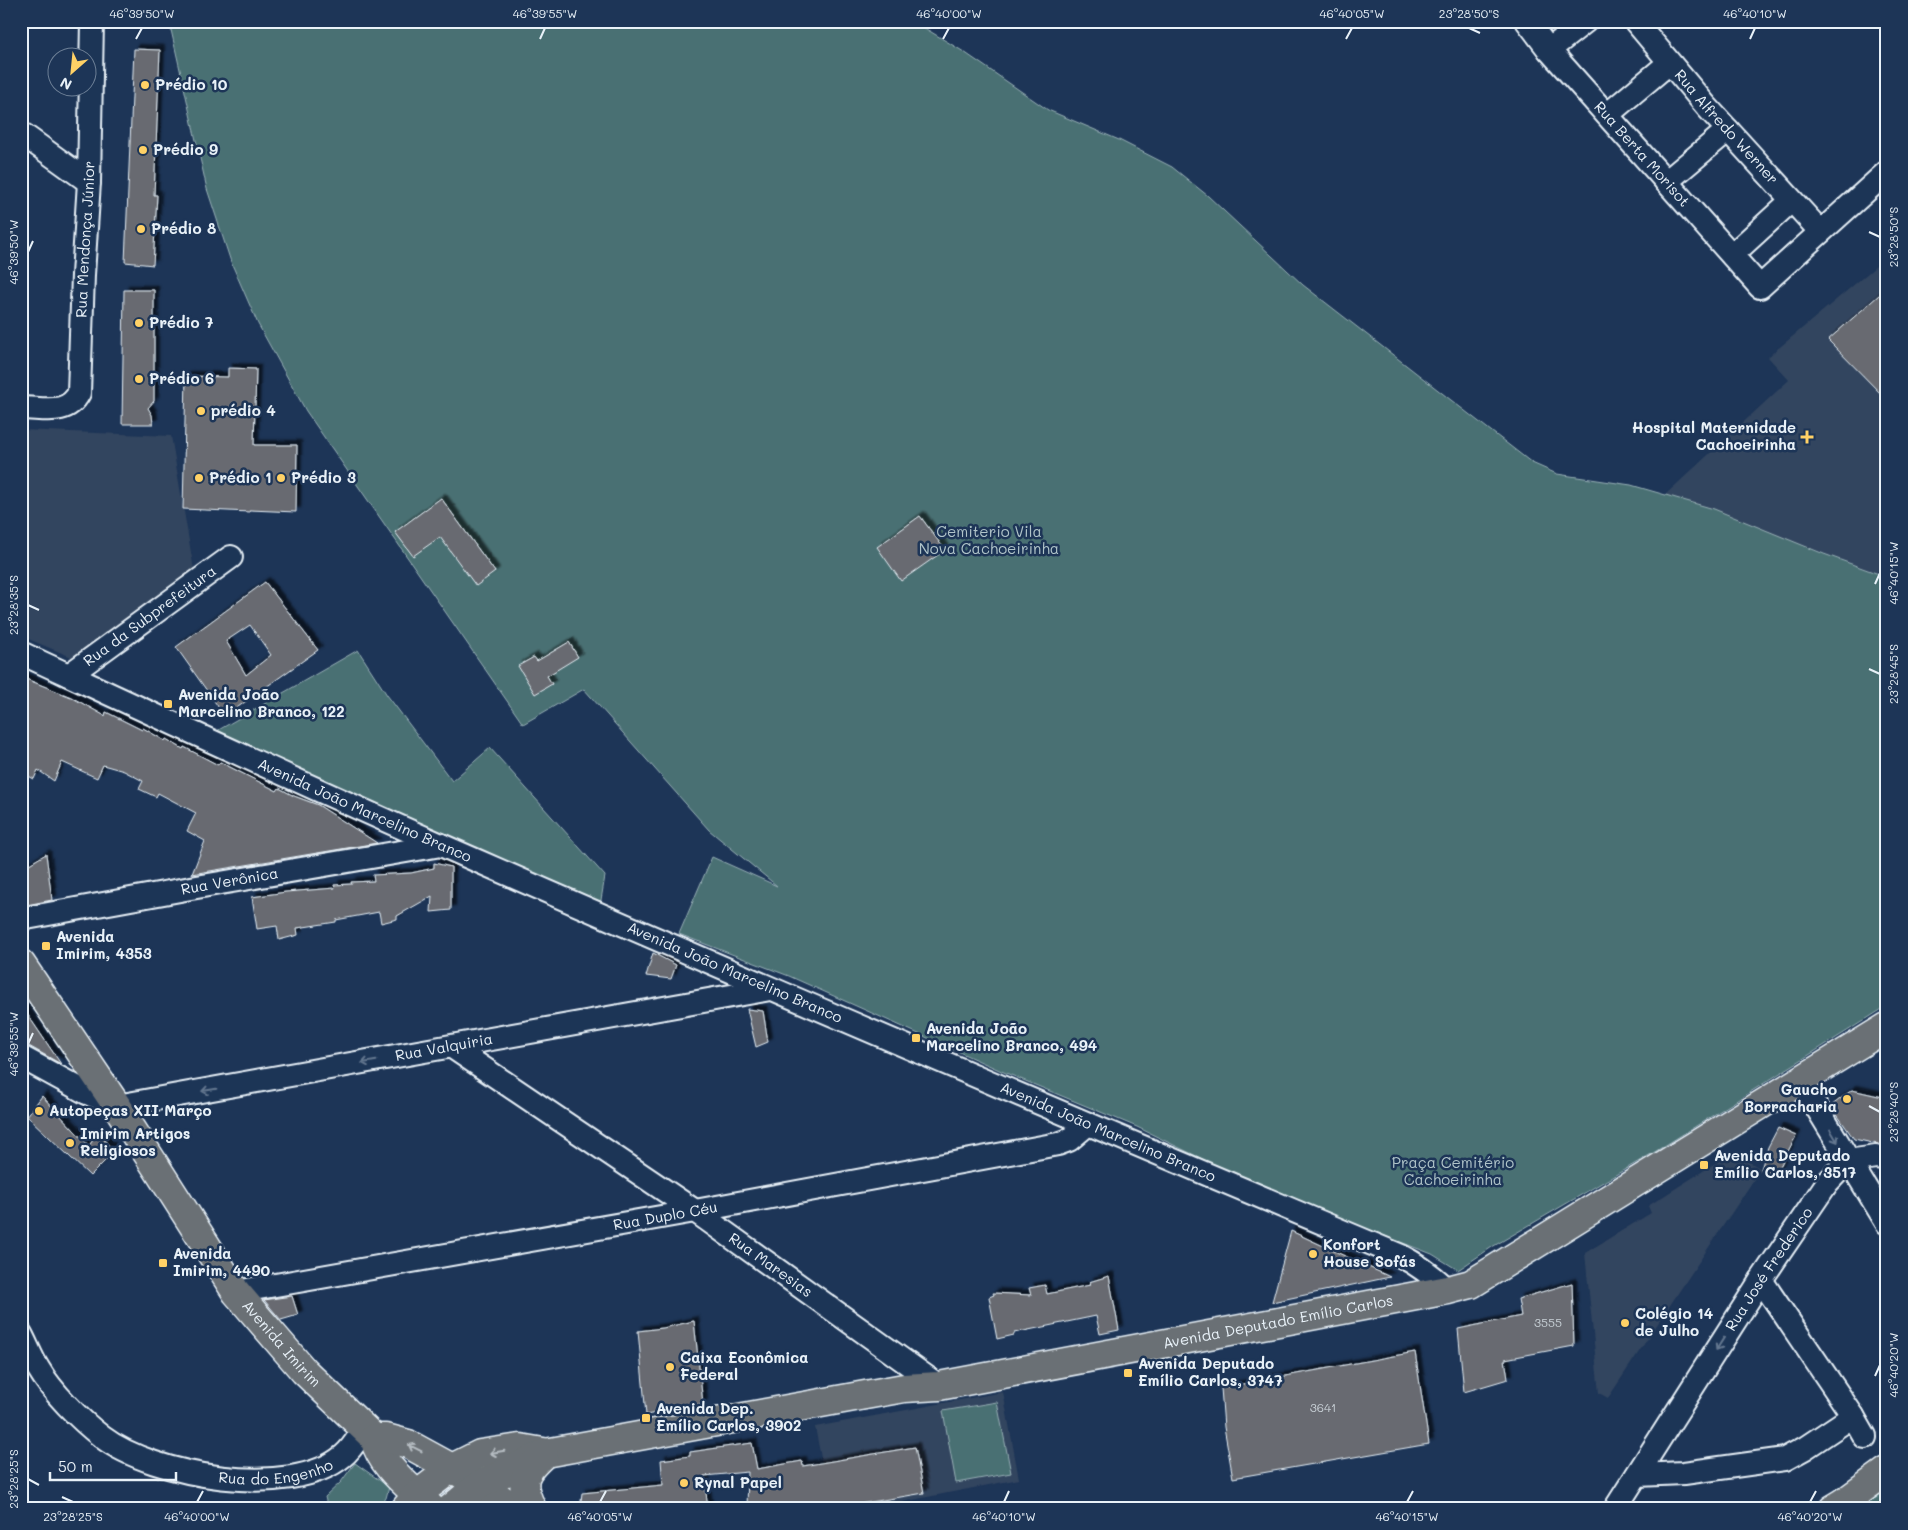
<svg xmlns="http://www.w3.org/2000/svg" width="1908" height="1530" font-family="Mali,sans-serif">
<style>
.built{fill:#33455f}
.green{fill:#497073;stroke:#98b0b6}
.building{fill:#676b71;stroke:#e8f1f8;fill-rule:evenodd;filter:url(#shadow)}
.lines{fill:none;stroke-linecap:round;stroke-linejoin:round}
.minor-casing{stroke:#e8f1f8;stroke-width:26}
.major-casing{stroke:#e8f1f8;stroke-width:31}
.minor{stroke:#1d3557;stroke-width:22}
.major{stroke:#6a7074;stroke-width:28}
.oneway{stroke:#64778f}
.oneway2{stroke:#b6bdc3}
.ticks{fill:none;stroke:#e8f1f8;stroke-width:2}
.poi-dot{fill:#ffd166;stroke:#1d3557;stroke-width:2}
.labels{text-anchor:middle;stroke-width:5;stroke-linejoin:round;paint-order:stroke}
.number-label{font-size:12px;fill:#c8d0d6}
.poi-label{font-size:15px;font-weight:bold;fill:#e8f1f8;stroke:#1d3557;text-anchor:start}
.street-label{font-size:15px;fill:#e8f1f8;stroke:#1d3557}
.park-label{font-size:15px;fill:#b0c4c9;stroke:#1d3557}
.neatline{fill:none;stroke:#e8f1f8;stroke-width:2}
.ticks-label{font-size:12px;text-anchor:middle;fill:#e8f1f8}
</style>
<defs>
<filter id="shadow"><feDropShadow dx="4.5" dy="-4.5" stdDeviation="1" flood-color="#0009"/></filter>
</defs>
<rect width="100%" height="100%" fill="#1d3557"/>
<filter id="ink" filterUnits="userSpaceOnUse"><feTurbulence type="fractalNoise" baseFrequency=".02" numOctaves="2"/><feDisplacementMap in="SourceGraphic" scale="10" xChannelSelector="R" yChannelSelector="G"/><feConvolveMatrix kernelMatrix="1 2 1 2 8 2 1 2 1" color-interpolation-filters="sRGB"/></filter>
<g filter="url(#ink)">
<path class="built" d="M 1887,257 L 1887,577 L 1665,495 L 1789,380 L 1768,357 Z
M 21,430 L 171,436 L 194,570 L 74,658 L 21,636 Z
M 1733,1152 L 1761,1169 L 1608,1398 L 1599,1393 L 1585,1253 L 1651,1213 L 1648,1206 Z
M 1003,1392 L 1019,1479 L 866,1509 L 831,1509 L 815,1427 Z"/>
<path class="green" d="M 169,21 L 913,21 L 964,52 L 1048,110 L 1119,140 L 1172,167 L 1208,196 L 1303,285 L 1532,463 L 1557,474 L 1631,485 L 1714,509 L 1824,554 L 1887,577 L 1887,1006 L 1653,1153 L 1492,1247 L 1458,1270 L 1432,1254 L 1270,1192 L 1137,1127 L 1006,1073 L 789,976 L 679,934 L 712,857 L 777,886 L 709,830 L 584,689 L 523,724 L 306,411 L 258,324 L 231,262 L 207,189 Z
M 358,650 L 387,695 L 452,781 L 490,748 L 605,876 L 600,906 L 215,732 Z
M 997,1402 L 1011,1473 L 956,1483 L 943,1411 Z
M 355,1463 L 389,1487 L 386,1498 L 378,1509 L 328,1509 L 325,1497 L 341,1482 Z
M 1887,1484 L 1887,1504 L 1879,1509 L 1851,1509 Z"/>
<path class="building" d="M 134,49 L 160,50 L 154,195 L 157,195 L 153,265 L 125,262 Z
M 1887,288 L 1887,400 L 1828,340 Z
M 124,290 L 154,290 L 154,401 L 148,408 L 152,415 L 153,424 L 122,424 Z
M 228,368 L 256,369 L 254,445 L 297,445 L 296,512 L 250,510 L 250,512 L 183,509 L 186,376 L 228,377 Z
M 441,498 L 495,572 L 476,586 L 440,537 L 413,556 L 395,532 Z
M 920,516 L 945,550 L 901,581 L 877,547 Z
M 265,582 L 318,650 L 224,717 L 217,705 L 176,647 ZM 250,625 L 271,655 L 246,675 L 226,641 Z
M 569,642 L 578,657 L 547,676 L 552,684 L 535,694 L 518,666 L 534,657 L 537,661 Z
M 21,677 L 71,697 L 105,716 L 106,712 L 142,730 L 143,728 L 165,741 L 166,739 L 183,749 L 184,747 L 218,765 L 220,762 L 277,791 L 279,788 L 294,796 L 318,805 L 377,843 L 192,874 L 205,841 L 187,831 L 196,813 L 158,793 L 156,797 L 139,789 L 143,781 L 124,771 L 103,765 L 97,778 L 62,762 L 54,781 L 38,770 L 34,779 L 21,772 Z
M 46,854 L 52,900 L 21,906 L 21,869 Z
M 434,863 L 451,867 L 451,910 L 431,912 L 432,896 L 397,916 L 397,919 L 381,923 L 379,912 L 336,920 L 336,922 L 297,928 L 298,935 L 279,940 L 277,926 L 257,929 L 252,897 L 286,892 L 335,888 L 334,885 L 352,884 L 351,882 L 374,881 L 373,875 L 411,873 L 434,868 Z
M 653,953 L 676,965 L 671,979 L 646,976 Z
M 21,1005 L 61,1064 L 27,1045 L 21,1044 Z
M 747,1009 L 763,1011 L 768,1042 L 756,1047 Z
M 1852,1090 L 1887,1098 L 1887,1146 L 1854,1139 L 1831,1106 Z
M 42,1096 L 89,1146 L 98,1132 L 114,1152 L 90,1176 L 27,1116 Z
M 1778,1128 L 1796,1136 L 1775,1176 L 1761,1169 L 1768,1147 Z
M 1291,1231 L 1390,1277 L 1272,1302 Z
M 1109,1276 L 1119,1330 L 1100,1334 L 1096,1316 L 1014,1333 L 1014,1335 L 997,1339 L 989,1297 L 994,1295 L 993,1293 L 1031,1295 L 1029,1288 L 1045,1285 L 1047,1294 L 1090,1285 L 1089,1282 Z
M 1572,1283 L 1574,1346 L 1505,1359 L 1508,1379 L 1464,1392 L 1458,1329 L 1521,1316 L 1518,1299 Z
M 292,1296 L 298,1315 L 281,1320 L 264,1300 Z
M 694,1321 L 703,1404 L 646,1415 L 638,1331 L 663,1328 Z
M 1415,1352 L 1429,1444 L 1233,1478 L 1224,1427 L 1221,1388 Z
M 752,1443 L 757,1469 L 802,1461 L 803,1466 L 915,1447 L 924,1493 L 830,1509 L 747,1509 L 748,1472 L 704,1476 L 708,1509 L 580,1509 L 582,1493 L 663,1485 L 661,1460 L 690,1456 L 690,1452 Z"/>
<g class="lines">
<g class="minor-casing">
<g id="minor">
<path id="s1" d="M 1527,21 L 1549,50 L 1760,287 L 1887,172"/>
<path id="s2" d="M 1635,21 L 1707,107 L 1820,231"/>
<path d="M 1549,50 L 1586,21"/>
<path d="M 1607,115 L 1669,63"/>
<path d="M 21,133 L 89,182"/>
<path d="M 1666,182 L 1728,130"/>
<path d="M 1732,255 L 1791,201"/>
<path id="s3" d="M 21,408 C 44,408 67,416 79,393 L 83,275 L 89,182 L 92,21"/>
<path id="s4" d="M 21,653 C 161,718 300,783 441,845 C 760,985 1080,1121 1401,1256 C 1419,1265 1433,1276 1448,1290"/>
<path id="s5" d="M 69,675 L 231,557"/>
<path id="s6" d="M 21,919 L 191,888 L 441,845"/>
<path id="s7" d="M 452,1047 L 695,1211 L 939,1386"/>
<path id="s8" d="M 21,1057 L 87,1093 L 117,1106 L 770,989"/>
<path d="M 1800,1080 L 1887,1223"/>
<path d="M 1761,1280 L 1853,1416 L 1865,1437"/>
<path id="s9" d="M 236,1292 L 695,1211 L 1058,1144 L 1069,1140 L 1088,1124"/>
<path id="s10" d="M 21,1334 C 27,1345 31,1357 38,1368 C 52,1392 80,1420 102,1437 C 153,1476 291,1500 343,1456 C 352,1449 358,1438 364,1429"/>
<path d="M 1637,1475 L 1684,1473 L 1785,1459 L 1805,1448 L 1853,1416"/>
<path id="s11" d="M 1615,1509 L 1761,1280 L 1827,1183 L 1848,1161 L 1876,1157 L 1887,1159"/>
</g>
</g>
<g class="major-casing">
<g id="major">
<path id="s12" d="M 21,964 L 117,1106 L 236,1292 L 304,1371 L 374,1438 C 382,1469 411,1487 432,1509"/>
<path d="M 374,1438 L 386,1438 L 408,1444 L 452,1468 L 517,1509"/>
<path d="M 406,1508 L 418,1494 L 452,1468 L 480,1454 L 520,1448 L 543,1452"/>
<path id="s13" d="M 450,1509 L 479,1485 L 545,1453 L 904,1388 L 939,1386 L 1448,1290 L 1471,1284 L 1887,1027"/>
<path d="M 532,1509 C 519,1482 522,1474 544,1454"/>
<path d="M 1833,1509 L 1843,1503 L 1887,1471"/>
</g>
</g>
<use href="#minor" class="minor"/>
<use href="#major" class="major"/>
</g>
<defs><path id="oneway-shaft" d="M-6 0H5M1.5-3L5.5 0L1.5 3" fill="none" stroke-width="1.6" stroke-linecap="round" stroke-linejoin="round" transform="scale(1.25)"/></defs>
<g class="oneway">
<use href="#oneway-shaft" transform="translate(369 1062) rotate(170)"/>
<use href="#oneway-shaft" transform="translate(209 1090) rotate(170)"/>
<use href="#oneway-shaft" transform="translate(1834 1136) rotate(59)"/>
<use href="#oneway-shaft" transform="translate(1720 1344) rotate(122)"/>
</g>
<g class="oneway2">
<use href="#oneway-shaft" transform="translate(415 1448) rotate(-153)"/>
<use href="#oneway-shaft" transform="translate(497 1452) rotate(171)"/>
</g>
</g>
<path class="ticks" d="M 1469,28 L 1480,33M 136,39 L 142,28M 540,39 L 545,28M 943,39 L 949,28M 1346,39 L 1352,28M 1750,39 L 1755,28M 1869,232 L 1880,237M 28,252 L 33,241M 1875,584 L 1880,573M 28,605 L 39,610M 1869,669 L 1880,674M 28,1044 L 33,1033M 1869,1106 L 1880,1112M 1875,1376 L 1880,1365M 28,1479 L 39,1485M 62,1497 L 73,1502M 197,1502 L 203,1491M 600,1502 L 606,1491M 1004,1502 L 1009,1491M 1407,1502 L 1413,1491M 1810,1502 L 1816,1491"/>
<g class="poi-dot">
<circle cx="145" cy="85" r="5"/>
<circle cx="143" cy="150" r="5"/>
<circle cx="141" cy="229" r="5"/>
<circle cx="139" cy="323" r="5"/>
<circle cx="139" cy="379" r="5"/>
<circle cx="201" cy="411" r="5"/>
<path d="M1804.5 429.5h5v5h5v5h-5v5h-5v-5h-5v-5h5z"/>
<circle cx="199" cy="478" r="5"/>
<circle cx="281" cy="478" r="5"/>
<rect x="163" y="699" width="10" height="10" rx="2.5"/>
<rect x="41" y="941" width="10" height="10" rx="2.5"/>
<rect x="911" y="1033" width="10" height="10" rx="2.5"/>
<circle cx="1847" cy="1099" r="5"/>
<circle cx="39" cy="1111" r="5"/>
<circle cx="70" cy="1143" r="5"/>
<rect x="1699" y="1160" width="10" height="10" rx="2.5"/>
<circle cx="1313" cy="1254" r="5"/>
<rect x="158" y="1258" width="10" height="10" rx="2.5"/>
<circle cx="1625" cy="1323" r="5"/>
<circle cx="670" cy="1367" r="5"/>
<rect x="1123" y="1368" width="10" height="10" rx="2.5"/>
<rect x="641" y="1413" width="10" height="10" rx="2.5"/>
<circle cx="684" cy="1483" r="5"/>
</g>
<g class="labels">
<g class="number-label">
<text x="1548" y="1327">3555</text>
<text x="1323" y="1412">3641</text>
</g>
<g class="poi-label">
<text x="155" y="90">Prédio 10</text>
<text x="153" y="155">Prédio 9</text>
<text x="151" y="234">Prédio 8</text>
<text x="149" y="328">Prédio 7</text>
<text x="149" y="384">Prédio 6</text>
<text x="211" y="416">prédio 4</text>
<text x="1796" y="433" text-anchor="end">Hospital Maternidade<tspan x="1796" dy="17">Cachoeirinha</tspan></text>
<text x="209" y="483">Prédio 1</text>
<text x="291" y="483">Prédio 3</text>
<text x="178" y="700">Avenida João<tspan x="178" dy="17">Marcelino Branco, 122</tspan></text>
<text x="56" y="942">Avenida<tspan x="56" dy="17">Imirim, 4353</tspan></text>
<text x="926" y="1034">Avenida João<tspan x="926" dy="17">Marcelino Branco, 494</tspan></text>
<text x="1837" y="1095" text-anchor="end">Gaucho<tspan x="1837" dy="17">Borracharia</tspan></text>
<text x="49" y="1116">Autopeças XII Março</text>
<text x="80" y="1139">Imirim Artigos<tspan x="80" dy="17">Religiosos</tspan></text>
<text x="1714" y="1161">Avenida Deputado<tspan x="1714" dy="17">Emílio Carlos, 3517</tspan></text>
<text x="1323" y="1250">Konfort<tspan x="1323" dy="17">House Sofás</tspan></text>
<text x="173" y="1259">Avenida<tspan x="173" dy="17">Imirim, 4490</tspan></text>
<text x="1635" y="1319">Colégio 14<tspan x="1635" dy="17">de Julho</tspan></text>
<text x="680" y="1363">Caixa Econômica<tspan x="680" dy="17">Federal</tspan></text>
<text x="1138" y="1369">Avenida Deputado<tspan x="1138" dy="17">Emílio Carlos, 3747</tspan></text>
<text x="656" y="1414">Avenida Dep.<tspan x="656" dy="17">Emílio Carlos, 3902</tspan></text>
<text x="694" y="1488">Rynal Papel</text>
</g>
<g class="street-label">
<text dy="5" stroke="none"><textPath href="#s2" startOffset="140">Rua Alfredo Werner</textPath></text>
<text dy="5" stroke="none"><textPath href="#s1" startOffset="176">Rua Berta Morisot</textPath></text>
<text dy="5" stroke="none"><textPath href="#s3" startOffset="218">Rua Mendonça Júnior</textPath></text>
<text dy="5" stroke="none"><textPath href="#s5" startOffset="100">Rua da Subprefeitura</textPath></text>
<text dy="5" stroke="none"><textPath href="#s4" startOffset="378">Avenida João Marcelino Branco</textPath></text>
<text dy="5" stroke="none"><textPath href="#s6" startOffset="212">Rua Verônica</textPath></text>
<text dy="5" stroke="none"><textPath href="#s4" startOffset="782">Avenida João Marcelino Branco</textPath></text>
<text dy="5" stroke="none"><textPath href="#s8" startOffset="440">Rua Valquiria</textPath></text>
<text dy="5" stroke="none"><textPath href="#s4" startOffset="1188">Avenida João Marcelino Branco</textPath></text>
<text dy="5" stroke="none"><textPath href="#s9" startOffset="436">Rua Duplo Céu</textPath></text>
<text dy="5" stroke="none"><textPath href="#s7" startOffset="386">Rua Maresias</textPath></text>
<text dy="5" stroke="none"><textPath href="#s11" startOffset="285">Rua José Frederico</textPath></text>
<text dy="5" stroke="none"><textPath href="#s13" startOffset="856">Avenida Deputado Emílio Carlos</textPath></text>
<text dy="5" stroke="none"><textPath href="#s12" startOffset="461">Avenida Imirim</textPath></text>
<text dy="5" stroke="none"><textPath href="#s10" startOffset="315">Rua do Engenho</textPath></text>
</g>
<g class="park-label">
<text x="989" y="537">Cemiterio Vila<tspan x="989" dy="17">Nova Cachoeirinha</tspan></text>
<text x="1453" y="1168">Praça Cemitério<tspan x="1453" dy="17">Cachoeirinha</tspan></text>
</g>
</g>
<rect width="1908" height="1530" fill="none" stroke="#1d3557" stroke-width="55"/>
<g transform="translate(72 72) rotate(207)"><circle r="24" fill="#1d3557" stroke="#6e8097"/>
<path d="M0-4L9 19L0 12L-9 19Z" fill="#ffd166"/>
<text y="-8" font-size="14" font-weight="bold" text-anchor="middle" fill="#e8f1f8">N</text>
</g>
<path d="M50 1472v8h126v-8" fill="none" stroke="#e8f1f8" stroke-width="2.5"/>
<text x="58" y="1472" font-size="15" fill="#e8f1f8" stroke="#1d3557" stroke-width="4" paint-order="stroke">50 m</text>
<rect x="28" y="28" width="1852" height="1474" class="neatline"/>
<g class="ticks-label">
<text x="142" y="18">46°39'50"W</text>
<text x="545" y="18">46°39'55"W</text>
<text x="949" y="18">46°40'00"W</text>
<text x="1352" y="18">46°40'05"W</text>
<text x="1469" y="18">23°28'50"S</text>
<text x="1755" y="18">46°40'10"W</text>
<text transform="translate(1894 237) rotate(-90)" y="4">23°28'50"S</text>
<text transform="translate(14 252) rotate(-90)" y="4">46°39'50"W</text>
<text transform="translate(1894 573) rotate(-90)" y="4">46°40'15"W</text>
<text transform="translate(14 605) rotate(-90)" y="4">23°28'35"S</text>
<text transform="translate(1894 674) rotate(-90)" y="4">23°28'45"S</text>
<text transform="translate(14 1044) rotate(-90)" y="4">46°39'55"W</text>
<text transform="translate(1894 1112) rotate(-90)" y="4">23°28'40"S</text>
<text transform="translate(1894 1365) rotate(-90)" y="4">46°40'20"W</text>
<text transform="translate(14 1479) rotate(-90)" y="4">23°28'25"S</text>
<text x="73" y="1521">23°28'25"S</text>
<text x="197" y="1521">46°40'00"W</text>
<text x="600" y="1521">46°40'05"W</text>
<text x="1004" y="1521">46°40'10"W</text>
<text x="1407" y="1521">46°40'15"W</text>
<text x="1810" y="1521">46°40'20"W</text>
</g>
</svg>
